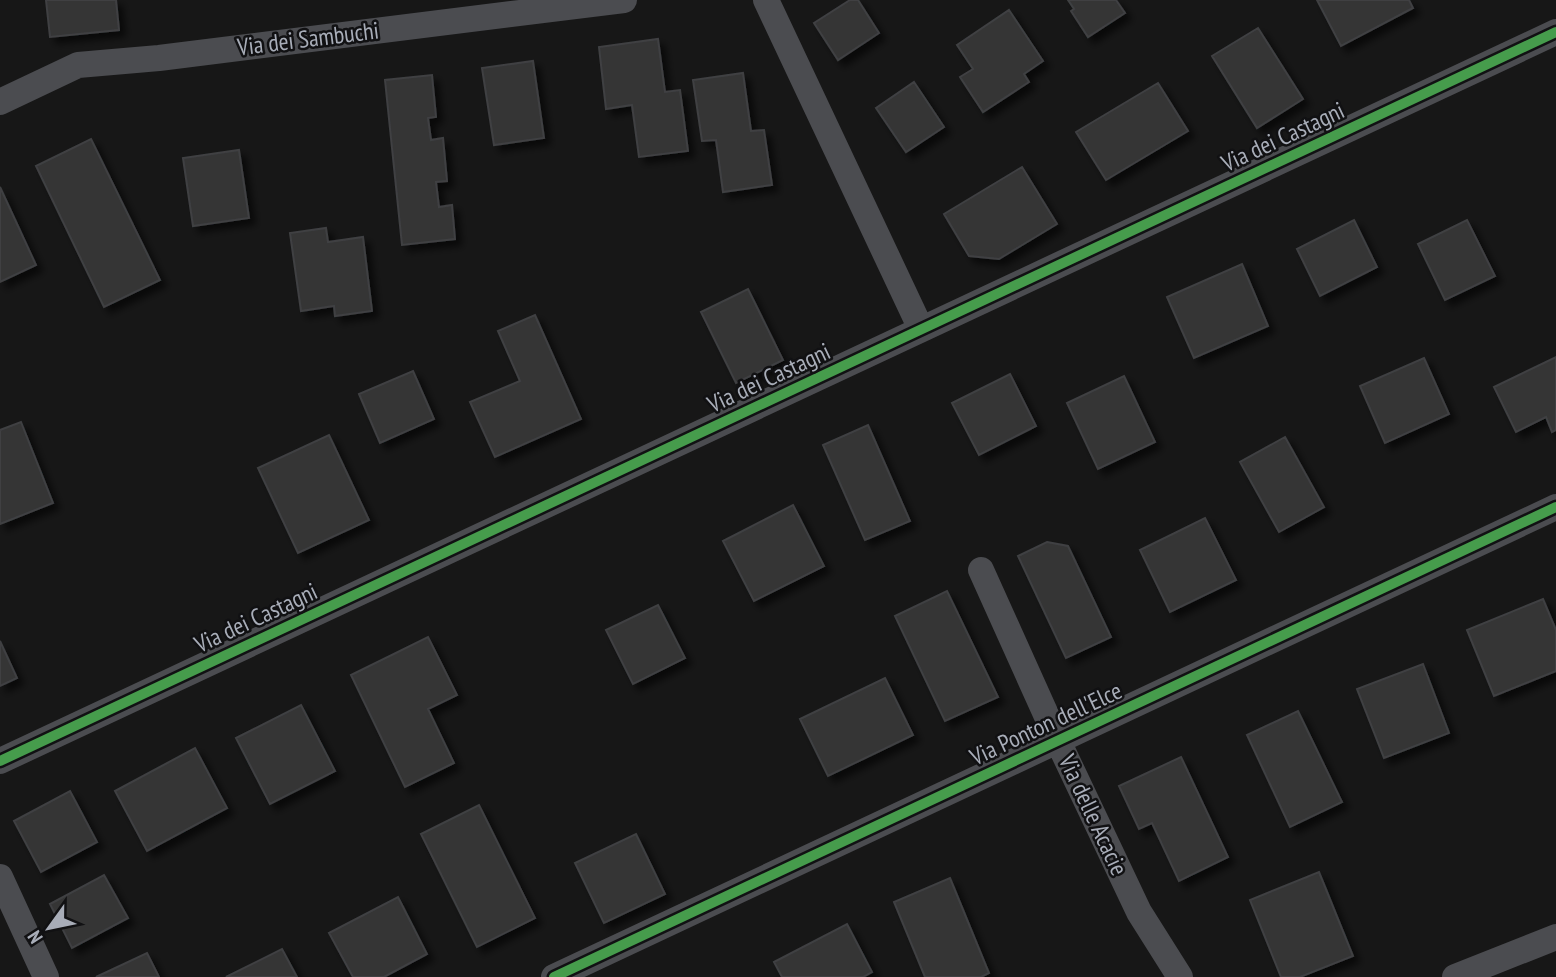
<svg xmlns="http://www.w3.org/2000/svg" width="1556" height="977" font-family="'PT Sans Narrow',sans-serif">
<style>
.building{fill:#353536;stroke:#3f4043;stroke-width:2;filter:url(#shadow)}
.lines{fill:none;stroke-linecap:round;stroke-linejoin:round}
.street{stroke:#4b4c50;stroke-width:26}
.cycleway-casing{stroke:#111113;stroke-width:15}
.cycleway{stroke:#469c4c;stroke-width:10}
.labels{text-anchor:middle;stroke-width:5;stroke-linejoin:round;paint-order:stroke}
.street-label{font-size:24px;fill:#a8adb8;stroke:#111113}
</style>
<defs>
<filter id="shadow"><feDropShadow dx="6" dy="6" stdDeviation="3.5" flood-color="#0009"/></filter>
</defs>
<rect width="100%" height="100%" fill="#171717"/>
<path class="building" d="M 46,0 L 116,0 L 119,30 L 50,37 Z
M 850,0 L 858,0 L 879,33 L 838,60 L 814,23 Z
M 1068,0 L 1116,0 L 1125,13 L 1088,37 L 1071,11 L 1074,9 Z
M 1317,0 L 1409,0 L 1413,8 L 1341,46 Z
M 1009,10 L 1043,61 L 1024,74 L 1029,82 L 983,112 L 960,77 L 973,69 L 957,45 Z
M 1258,28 L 1303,99 L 1257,128 L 1212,56 Z
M 658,39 L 665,92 L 680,90 L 688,151 L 639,157 L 632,105 L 606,109 L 599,47 Z
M 533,61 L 544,138 L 494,145 L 482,68 Z
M 743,73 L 751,131 L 764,130 L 772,185 L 723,192 L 716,140 L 702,141 L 693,80 Z
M 432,75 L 436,117 L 428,118 L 431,140 L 443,138 L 447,181 L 436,182 L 439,207 L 452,205 L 455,239 L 402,245 L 385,80 Z
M 914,82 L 944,127 L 906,152 L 876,108 Z
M 1158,83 L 1188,131 L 1106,180 L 1076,132 Z
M 91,139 L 160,280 L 104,307 L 36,166 Z
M 239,150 L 249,218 L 193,226 L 183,158 Z
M 1022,167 L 1057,224 L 999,259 L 969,256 L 944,214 Z
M 0,187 L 36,265 L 0,282 Z
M 1354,220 L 1377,267 L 1320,296 L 1297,249 Z
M 1467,220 L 1495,276 L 1445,300 L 1418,244 Z
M 326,228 L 328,242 L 363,237 L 372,311 L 335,316 L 334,306 L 301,311 L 290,233 Z
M 1242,264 L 1268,326 L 1194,358 L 1167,297 Z
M 748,289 L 783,360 L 736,383 L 701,312 Z
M 535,315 L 581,419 L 495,457 L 470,402 L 520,381 L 498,331 Z
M 1556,357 L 1556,430 L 1552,432 L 1546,417 L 1516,432 L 1494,387 Z
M 1424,358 L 1449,414 L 1385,443 L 1360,386 Z
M 413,371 L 434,419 L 380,443 L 359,394 Z
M 1010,374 L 1036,426 L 979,455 L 952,403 Z
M 1124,376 L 1155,442 L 1098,469 L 1067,403 Z
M 21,422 L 53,503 L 0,524 L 0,430 Z
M 868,425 L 910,521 L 865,540 L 823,445 Z
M 329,435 L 369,520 L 298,553 L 258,468 Z
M 1285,437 L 1324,507 L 1279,532 L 1240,462 Z
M 793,505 L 824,566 L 754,601 L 723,541 Z
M 1205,518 L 1236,580 L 1170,612 L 1140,550 Z
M 1047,542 L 1068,546 L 1111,637 L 1066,658 L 1018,556 Z
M 947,591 L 998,697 L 945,721 L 895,616 Z
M 1543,599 L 1556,630 L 1556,671 L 1494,696 L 1467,630 Z
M 658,605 L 685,658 L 633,684 L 606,630 Z
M 428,637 L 457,695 L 428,709 L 454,763 L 405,787 L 351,675 Z
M 0,641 L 17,678 L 0,686 Z
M 1423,664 L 1449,733 L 1384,758 L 1357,689 Z
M 885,678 L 913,735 L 828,776 L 800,719 Z
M 301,705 L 335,771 L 270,804 L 236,738 Z
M 1298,711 L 1342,802 L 1290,827 L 1247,735 Z
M 195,748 L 227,808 L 147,851 L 115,791 Z
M 1181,757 L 1228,857 L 1179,881 L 1152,823 L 1139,829 L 1119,786 Z
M 70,791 L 97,842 L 41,872 L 14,821 Z
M 479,805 L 535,918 L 477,947 L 421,834 Z
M 636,834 L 665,894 L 604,923 L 575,863 Z
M 1319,872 L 1353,956 L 1300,977 L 1281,977 L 1250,900 Z
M 104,875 L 128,918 L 72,948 L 50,904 Z
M 950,878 L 989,973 L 981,977 L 925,977 L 894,902 Z
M 398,897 L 427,954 L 384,977 L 353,977 L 329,933 Z
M 847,924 L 872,972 L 863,977 L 782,977 L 774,962 Z
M 282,949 L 297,977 L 226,977 Z
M 147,953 L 159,977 L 96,977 Z"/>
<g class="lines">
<path class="street" d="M 766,0 L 921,329
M 0,102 L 78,65 L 159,58 L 624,0
M 981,570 L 1058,741 L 1139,912 L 1180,977
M 0,761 L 1556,32
M 0,877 L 46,977
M 554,977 L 1556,507
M 1455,977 L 1556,937"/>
<g class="cycleway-casing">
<path id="cycleway" d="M 0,761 L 1556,32
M 554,977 L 1556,507"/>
</g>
<use href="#cycleway" class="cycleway"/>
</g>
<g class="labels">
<g class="street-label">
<text transform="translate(308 39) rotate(-7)" y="8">Via dei Sambuchi</text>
<text transform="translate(1283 137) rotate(-25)" y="8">Via dei Castagni</text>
<text transform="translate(769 378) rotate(-25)" y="8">Via dei Castagni</text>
<text transform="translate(256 618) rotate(-25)" y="8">Via dei Castagni</text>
<text transform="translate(1046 724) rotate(-25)" y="8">Via Ponton dell'Elce</text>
<text transform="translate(1093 815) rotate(65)" y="8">Via delle Acacie</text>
</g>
</g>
<g transform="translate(49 928) rotate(237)" stroke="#111113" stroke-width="5" paint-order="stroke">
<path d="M0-5L12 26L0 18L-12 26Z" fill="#a8adb8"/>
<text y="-10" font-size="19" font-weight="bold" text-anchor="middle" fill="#a8adb8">N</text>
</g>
</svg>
